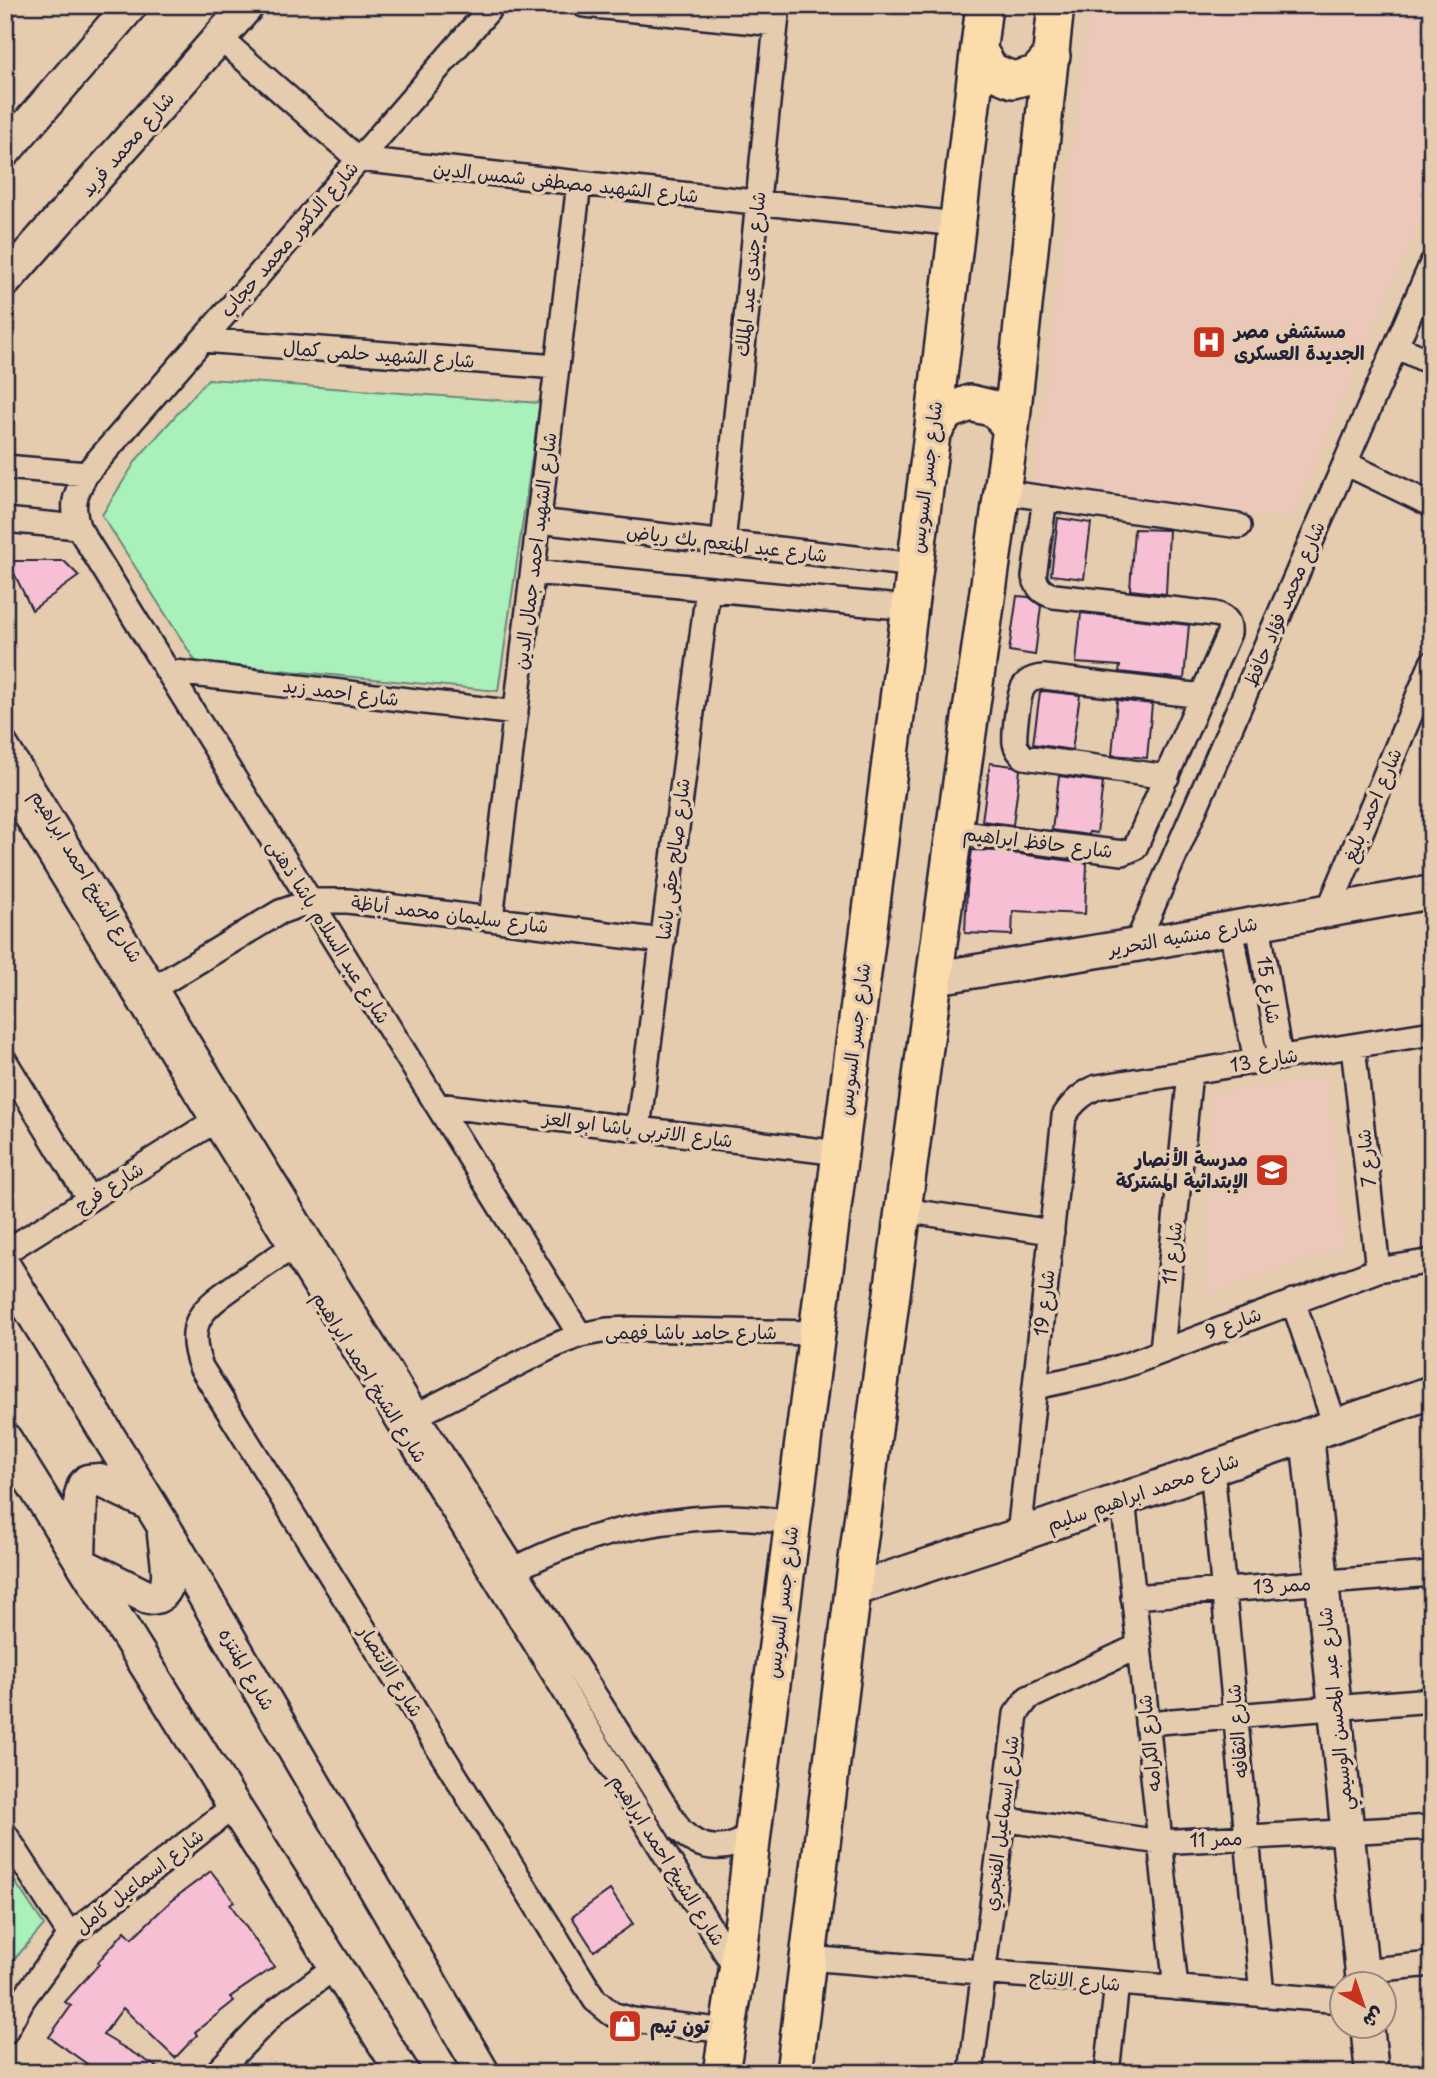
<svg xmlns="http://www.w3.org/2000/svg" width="1437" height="2078" font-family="'Playpen Sans','Playpen Sans Arabic',sans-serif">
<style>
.built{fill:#ebc8b9}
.green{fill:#aaf0bb;stroke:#66897b;stroke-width:2}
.building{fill:#f7bfd4;stroke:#22223b;stroke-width:2}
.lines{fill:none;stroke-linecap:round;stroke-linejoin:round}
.street-casing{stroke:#22223b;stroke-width:28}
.secondary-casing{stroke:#22223b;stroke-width:37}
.primary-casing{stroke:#22223b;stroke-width:40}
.street{stroke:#e6ccae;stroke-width:23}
.secondary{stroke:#e6ccae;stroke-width:32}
.primary{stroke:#fddcac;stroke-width:35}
.labels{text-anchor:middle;stroke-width:7;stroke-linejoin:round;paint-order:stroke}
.street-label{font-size:19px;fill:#22223b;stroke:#e6ccae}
.poi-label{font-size:19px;font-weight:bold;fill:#22223b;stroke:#e6ccae;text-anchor:start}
</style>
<rect width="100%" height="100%" fill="#e6ccae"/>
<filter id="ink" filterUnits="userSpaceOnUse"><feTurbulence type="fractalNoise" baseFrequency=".0143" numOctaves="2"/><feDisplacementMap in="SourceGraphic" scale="14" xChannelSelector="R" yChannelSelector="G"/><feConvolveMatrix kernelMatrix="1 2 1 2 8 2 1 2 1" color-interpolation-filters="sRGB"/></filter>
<g filter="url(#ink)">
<path class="built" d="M 1090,5 L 1432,5 L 1432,194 L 1291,519 L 1033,489 Z
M 1326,1076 L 1345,1246 L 1205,1297 L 1210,1095 Z"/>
<path class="green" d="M 208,379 L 540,403 L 498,691 L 196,662 L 102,515 L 137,459 Z
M 5,1867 L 44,1925 L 5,1970 Z"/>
<path class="building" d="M 1058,518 L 1091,523 L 1084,579 L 1051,575 Z
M 1134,529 L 1169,530 L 1166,594 L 1130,590 Z
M 8,561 L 64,561 L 79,576 L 32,610 Z
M 1017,596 L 1029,597 L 1041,606 L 1035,655 L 1009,651 Z
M 1081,613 L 1189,625 L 1184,679 L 1119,672 L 1120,666 L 1076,663 Z
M 1044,691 L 1080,695 L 1072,750 L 1033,744 L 1040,692 Z
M 1117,700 L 1152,704 L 1147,758 L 1112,755 Z
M 990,763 L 1013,766 L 1020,770 L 1013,825 L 982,821 Z
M 1059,776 L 1103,782 L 1097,833 L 1089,832 L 1089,835 L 1052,830 Z
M 972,850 L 997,851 L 1087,863 L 1085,914 L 1013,911 L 1012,935 L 965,933 L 967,887 Z
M 211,1871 L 234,1901 L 230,1904 L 274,1967 L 230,1997 L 234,2001 L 195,2032 L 197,2035 L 175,2058 L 123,2008 L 103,2035 L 167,2073 L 100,2073 L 49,2037 L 71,2006 L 65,2002 L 99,1964 L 98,1962 L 125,1931 L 132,1938 L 172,1900 Z
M 610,1890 L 633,1924 L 594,1951 L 572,1917 Z"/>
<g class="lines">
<g class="street-casing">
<path id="street" d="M 493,5 L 86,474 C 75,495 71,503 78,527 L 580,1335
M 584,5 L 776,24
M 220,38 L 358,159 L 957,224
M 202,340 L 557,367
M 1396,346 L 1432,363
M 1345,463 L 1432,505
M 5,467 L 86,474
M 1002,492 L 1239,526
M 5,520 L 78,527
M 539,521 L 915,565
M 723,543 L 778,5
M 533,572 L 910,608
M 167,671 L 516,713
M 5,743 L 417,1415 L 680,1830 C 701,1852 729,1853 753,1833
M 1167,777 L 1024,757 C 1020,753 1016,749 1015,743 C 1014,733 1018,694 1024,686 C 1029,679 1035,678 1044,677 L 1202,696
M 5,783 L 737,1971
M 954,832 L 1123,853 L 1135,848 L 1229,633 C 1230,622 1227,617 1215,614 L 1054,596 C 1042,593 1038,588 1034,577 L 1045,498
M 1329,909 L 1432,663
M 491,919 L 579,183
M 1258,923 L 1280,1058
M 1231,928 L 1256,1062
M 1136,945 L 1432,263
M 144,994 L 280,912 L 311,901 L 348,901 L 663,941
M 1353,1046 L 1378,1270
M 5,1061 L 89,1199
M 437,1105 L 840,1153
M 638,1129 L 708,589
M 903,1210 L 1052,1232
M 291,1248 C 274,1259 257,1271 240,1282 C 205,1307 183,1320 201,1367 L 595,2000 L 612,2014 L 633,2020 L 727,2031
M 5,1252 L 213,1122
M 1293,1301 L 1335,1425
M 1162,1350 L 1190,1072
M 1035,1387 L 1100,1373 L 1132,1363 L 1378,1270 L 1432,1261
M 417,1415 L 549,1348 L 580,1335 L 607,1330 L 633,1329 L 817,1333
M 1212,1468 L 1262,1995
M 1123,1499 L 1176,1988
M 1019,1535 L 1064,1116 C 1073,1102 1082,1094 1097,1087 L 1432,1033
M 505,1575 C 570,1537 648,1520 722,1517 C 745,1516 770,1520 793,1522
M 1133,1597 L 1432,1574
M 1147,1723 L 1432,1700
M 1001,1819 L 1160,1842 L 1432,1827
M 5,1834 L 70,1935
M 807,1958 L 1342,2001
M 1361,1971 L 1432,1964
M 5,2032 L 23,1999 L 70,1935 L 234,1806
M 216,2073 L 276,2011 L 336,1966
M 971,2073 L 1016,1714 L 1028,1698 L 1139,1646
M 1107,2073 L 1117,1983"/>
</g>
<g class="secondary-casing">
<path id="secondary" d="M 5,151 L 131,5
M 5,281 L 248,5
M 934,978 L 1136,945 L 1432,892
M 5,1268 L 163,1525 L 483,2073
M 1307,1435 L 1363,1983
M 5,1439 L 234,1806 L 403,2073
M 79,1557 L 81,1495 L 84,1485 L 88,1481 L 100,1480 L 150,1504
M 85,1566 L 149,1598 C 179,1598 165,1554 164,1534
M 853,1590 L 1019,1535 L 1432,1392
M 1367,2025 L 1372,2073"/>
</g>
<g class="primary-casing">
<path id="primary" d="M 979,51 L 991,71 L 1013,80 L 1036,74 L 1052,56
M 932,434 L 946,412 L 970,403 L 995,409 L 1011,428
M 721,2073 L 737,1971 L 753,1833 L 932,434 L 984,5
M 794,2073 L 853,1590 L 903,1210 L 954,832 L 1011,428 L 1056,5"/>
</g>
<use href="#street" class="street"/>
<use href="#secondary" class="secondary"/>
<use href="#primary" class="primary"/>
</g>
</g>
<defs>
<g id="hospital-square" transform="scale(1.75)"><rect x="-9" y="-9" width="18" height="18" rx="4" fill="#c8321e" stroke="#e6ccae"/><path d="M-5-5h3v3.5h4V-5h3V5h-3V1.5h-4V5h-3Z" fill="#fff"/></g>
<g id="school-square" transform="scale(1.75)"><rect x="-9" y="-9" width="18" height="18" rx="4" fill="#c8321e" stroke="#e6ccae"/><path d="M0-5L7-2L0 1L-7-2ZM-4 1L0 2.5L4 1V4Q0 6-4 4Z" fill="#fff"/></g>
<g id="shop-square" transform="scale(1.75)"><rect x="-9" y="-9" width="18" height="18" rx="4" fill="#c8321e" stroke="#e6ccae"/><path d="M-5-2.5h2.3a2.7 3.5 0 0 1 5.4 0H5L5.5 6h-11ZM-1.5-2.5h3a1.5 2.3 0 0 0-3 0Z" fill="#fff"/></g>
</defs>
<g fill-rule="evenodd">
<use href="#hospital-square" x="1209" y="342"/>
<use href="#school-square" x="1272" y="1170"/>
<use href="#shop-square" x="625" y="2026"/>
</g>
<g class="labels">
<g class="street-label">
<text transform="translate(127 144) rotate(-49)" y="7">شارع محمد فريد</text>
<text transform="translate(566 182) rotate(6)" y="7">شارع الشهيد مصطفى شمس الدين</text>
<text transform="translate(289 239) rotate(-49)" y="7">شارع الدكتور محمد حجاب</text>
<text transform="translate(750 274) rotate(-84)" y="7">شارع جندى عبد الملك</text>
<text transform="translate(379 354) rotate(4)" y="7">شارع الشهيد حلمى كمال</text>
<text transform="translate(926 477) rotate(-83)" y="7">شارع جسر السويس</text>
<text transform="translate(727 543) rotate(7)" y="7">شارع عبد المنعم بك رياض</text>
<text transform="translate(535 551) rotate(-83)" y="7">شارع الشهيد احمد جمال الدين</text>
<text transform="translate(1284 604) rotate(-67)" y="7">شارع محمد فؤاد حافظ</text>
<text transform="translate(341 692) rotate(7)" y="7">شارع احمد زيد</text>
<text transform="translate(1372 805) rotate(-67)" y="7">شارع احمد بليغ</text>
<text transform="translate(1038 842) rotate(7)" y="7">شارع حافظ ابراهيم</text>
<text transform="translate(673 859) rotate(-83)" y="7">شارع صالح حقى باشا</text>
<text transform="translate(87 876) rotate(59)" y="7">شارع الشيخ احمد ابراهيم</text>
<text transform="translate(450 914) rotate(7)" y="7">شارع سليمان محمد أباظة</text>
<text transform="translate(329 931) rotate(58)" y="7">شارع عبد السلام باشا ذهنى</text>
<text transform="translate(1183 936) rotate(-10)" y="7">شارع منشيه التحرير</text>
<text transform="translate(1269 990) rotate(81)" y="7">شارع 15</text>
<text transform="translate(854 1039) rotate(-83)" y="7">شارع جسر السويس</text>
<text transform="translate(1264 1060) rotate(-9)" y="7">شارع 13</text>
<text transform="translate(638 1129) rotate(7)" y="7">شارع الاتربى باشا ابو العز</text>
<text transform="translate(1366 1158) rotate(-96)" y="7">شارع 7</text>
<text transform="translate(109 1187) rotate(-32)" y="7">شارع فرج</text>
<text transform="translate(1172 1253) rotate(-84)" y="7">شارع 11</text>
<text transform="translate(1044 1303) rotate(-84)" y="7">شارع 19</text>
<text transform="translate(1233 1323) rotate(-20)" y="7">شارع 9</text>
<text x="691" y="1339">شارع حامد باشا فهمى</text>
<text transform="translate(370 1377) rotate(58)" y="7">شارع الشيخ احمد ابراهيم</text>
<text transform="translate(1143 1492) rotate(-19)" y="7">شارع محمد ابراهيم سليم</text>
<text transform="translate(1282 1585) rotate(-4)" y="7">ممر 13</text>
<text transform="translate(782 1602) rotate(-83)" y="7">شارع جسر السويس</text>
<text transform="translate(247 1669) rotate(60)" y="7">شارع المنتزه</text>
<text transform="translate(391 1671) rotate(58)" y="7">شارع الانتصار</text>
<text transform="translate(1335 1709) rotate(-96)" y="7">شارع عبد المحسن الوسيمي</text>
<text transform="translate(1237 1731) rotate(-95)" y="7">شارع الثقافه</text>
<text transform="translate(1149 1743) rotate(-96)" y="7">شارع الكرامه</text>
<text transform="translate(1001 1823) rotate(-83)" y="7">شارع اسماعيل الفنجري</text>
<text transform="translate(1216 1839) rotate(-3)" y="7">ممر 11</text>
<text transform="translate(668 1860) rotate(58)" y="7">شارع الشيخ احمد ابراهيم</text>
<text transform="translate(139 1881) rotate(-38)" y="7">شارع اسماعيل كامل</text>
<text transform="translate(1075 1980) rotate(5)" y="7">شارع الانتاج</text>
</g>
<g class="poi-label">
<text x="1234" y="338">مستشفى مصر<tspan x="1234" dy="22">الجديدة العسكرى</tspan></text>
<text x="1248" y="1166" text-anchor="end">مدرسة الأنصار<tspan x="1248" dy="22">الإبتدائية المشتركة</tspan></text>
<text x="650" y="2033">تون تيم</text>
</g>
</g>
<rect width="1437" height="2078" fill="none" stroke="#e6ccae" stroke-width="28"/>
<rect x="14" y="14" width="1409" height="2050" fill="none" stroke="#22223b" stroke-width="2.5" filter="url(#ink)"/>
<g transform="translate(1363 2005) rotate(140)"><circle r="33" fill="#e6ccae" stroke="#988880" stroke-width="2"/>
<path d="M0-5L12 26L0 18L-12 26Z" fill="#c8321e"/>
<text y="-10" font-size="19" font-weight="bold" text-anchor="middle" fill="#22223b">ش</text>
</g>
</svg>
